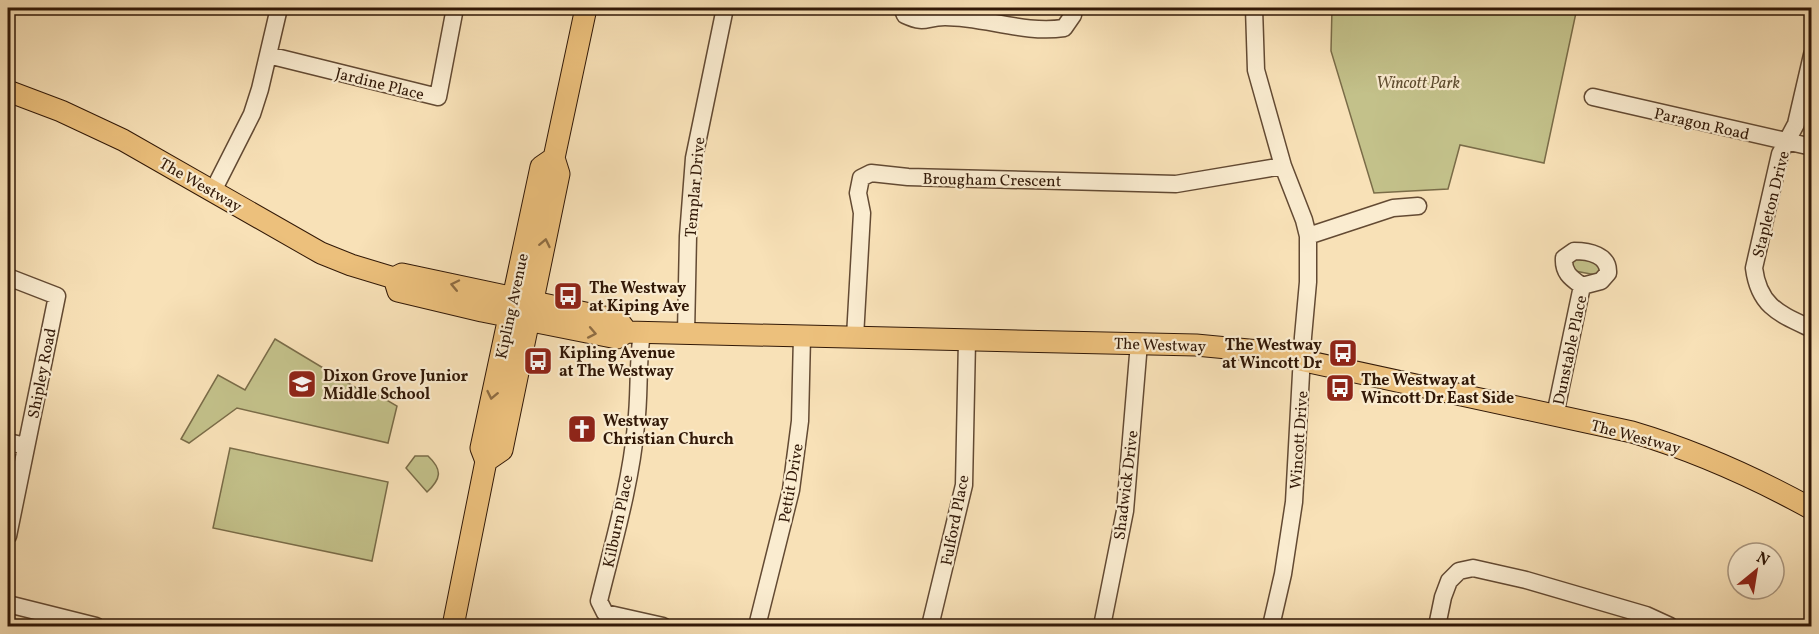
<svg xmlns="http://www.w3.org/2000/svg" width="1819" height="634" font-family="Vollkorn,serif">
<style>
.green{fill:#c3c18a;stroke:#7a6c48;stroke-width:1.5}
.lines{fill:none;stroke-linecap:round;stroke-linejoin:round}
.minor-casing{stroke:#634a33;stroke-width:19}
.major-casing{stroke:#311807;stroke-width:23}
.minor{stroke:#faecd0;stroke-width:16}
.major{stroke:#ecc07c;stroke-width:21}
.oneway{stroke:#8e6c42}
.labels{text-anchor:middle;stroke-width:4.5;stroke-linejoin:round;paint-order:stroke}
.park-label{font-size:16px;font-style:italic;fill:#5d4b2e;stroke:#faecd0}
.street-label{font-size:16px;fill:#311807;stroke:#faecd0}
.poi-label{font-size:16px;font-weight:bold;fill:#311807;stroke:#faecd0;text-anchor:start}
</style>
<rect width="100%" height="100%" fill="#f8e1b7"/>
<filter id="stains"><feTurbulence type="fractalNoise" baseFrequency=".00333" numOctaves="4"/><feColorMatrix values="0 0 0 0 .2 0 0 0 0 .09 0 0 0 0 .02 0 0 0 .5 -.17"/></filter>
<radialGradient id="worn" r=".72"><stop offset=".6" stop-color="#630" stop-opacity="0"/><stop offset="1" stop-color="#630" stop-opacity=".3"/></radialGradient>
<path class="green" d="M 1332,8 L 1577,8 L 1544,163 L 1460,145 L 1448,189 L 1374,193 L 1331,51 Z
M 1571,259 L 1598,261 L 1603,267 L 1596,275 L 1575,271 Z
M 275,339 L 358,389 L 361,385 L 397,406 L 388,443 L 237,408 L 189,443 L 181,439 L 218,375 L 245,390 Z
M 230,448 L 388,482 L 372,561 L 213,528 Z
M 415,456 L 428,456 C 443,470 441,479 427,492 L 406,468 Z"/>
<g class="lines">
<g class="minor-casing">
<path id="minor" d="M 902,8 L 905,15 C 927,25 924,17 945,17 C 985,17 1024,34 1064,28 L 1073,15 L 1074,8
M 1254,8 L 1256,70 L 1283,166 L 1304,220 L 1308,236 L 1308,282 L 1303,337 L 1294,502 L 1283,574 L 1271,626
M 268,55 L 438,97 L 455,8
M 1812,55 L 1796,124 L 1780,154 L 1754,268 C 1759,307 1780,314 1812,329
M 1593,97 L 1812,147
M 213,191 L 252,114 L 260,89 L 279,8
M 1308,236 L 1393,208 L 1418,206
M 8,277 L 57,296 L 8,536
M 642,333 C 637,364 640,394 636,425 C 631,483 613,544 599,601 L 605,613 L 663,626
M 686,334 L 688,236 L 694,158 L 725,8
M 855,337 L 862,213 L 858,193 L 861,178 L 871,173 L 908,177 L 1176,184 L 1283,166
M 1555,415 L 1582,286 L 1601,281 L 1608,273 C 1609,255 1589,251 1574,251 L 1564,258 C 1563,273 1571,278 1582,286
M 8,442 L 26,446
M 8,604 L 96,626
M 757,626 L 791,490 L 800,421 L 802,336
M 930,626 L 964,485 L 967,340
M 1102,626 L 1125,511 L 1139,343
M 1437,626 L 1443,597 L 1449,581 L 1459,571 L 1473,568 L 1526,580 L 1646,615 L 1670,626"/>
</g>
<g class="major-casing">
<path id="major" d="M 8,91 L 61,111 L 123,140 L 321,253 L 351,265 L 394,278 L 402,274 L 618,320 L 627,332
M 394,278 L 398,291 L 482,311 L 617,338 L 627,332 L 1196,345 L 1259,351 L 1632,432 C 1696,451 1754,477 1812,509
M 486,461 L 502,450 L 559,174 L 554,158 L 586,8
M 453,626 L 486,461 L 481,448 L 541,167 L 554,158"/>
</g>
<use href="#minor" class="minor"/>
<use href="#major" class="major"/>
</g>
<defs><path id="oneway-chevron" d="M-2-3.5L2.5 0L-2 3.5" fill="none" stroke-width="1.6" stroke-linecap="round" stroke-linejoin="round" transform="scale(1.5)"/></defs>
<g class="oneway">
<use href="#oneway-chevron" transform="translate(545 243) rotate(-78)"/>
<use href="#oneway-chevron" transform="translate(455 285) rotate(-168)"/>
<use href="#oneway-chevron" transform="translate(592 333) rotate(11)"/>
<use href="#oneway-chevron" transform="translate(492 395) rotate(102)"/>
</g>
<defs>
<g id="bus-square" transform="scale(1.5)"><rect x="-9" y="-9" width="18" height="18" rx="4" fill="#8f2418" stroke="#faecd0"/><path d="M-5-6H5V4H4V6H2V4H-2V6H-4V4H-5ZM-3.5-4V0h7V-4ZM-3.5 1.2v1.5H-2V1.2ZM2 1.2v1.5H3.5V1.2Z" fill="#fff"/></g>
<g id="school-square" transform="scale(1.5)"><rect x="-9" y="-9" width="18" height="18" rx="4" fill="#8f2418" stroke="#faecd0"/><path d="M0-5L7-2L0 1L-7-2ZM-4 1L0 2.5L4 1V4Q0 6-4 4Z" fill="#fff"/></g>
<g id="church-square" transform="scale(1.5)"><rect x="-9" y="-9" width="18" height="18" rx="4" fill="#8f2418" stroke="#faecd0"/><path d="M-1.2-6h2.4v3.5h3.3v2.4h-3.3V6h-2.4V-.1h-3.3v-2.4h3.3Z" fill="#fff"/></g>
</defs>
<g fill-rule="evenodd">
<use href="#bus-square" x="568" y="296"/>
<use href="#bus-square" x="1343" y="353"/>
<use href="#bus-square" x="538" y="361"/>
<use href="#school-square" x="302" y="384"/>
<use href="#bus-square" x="1340" y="388"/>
<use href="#church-square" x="582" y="429"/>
</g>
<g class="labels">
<g class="park-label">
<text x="1418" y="88">Wincott Park</text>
</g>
<g class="street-label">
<text transform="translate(380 83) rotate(14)" y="6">Jardine Place</text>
<text transform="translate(1702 123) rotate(13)" y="6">Paragon Road</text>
<text transform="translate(992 179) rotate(1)" y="6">Brougham Crescent</text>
<text transform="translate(201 184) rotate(30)" y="6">The Westway</text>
<text transform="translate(694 187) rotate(-85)" y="6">Templar Drive</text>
<text transform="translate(1770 204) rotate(-76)" y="6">Stapleton Drive</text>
<text transform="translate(511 306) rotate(-78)" y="6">Kipling Avenue</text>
<text transform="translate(1160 344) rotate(2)" y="6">The Westway</text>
<text transform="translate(1569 350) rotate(-78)" y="6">Dunstable Place</text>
<text transform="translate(41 373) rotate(-79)" y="6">Shipley Road</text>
<text transform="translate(1636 436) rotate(15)" y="6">The Westway</text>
<text transform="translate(1298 440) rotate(-86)" y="6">Wincott Drive</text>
<text transform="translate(790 483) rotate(-80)" y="6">Pettit Drive</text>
<text transform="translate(1125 485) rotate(-83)" y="6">Shadwick Drive</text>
<text transform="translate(954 520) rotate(-79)" y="6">Fulford Place</text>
<text transform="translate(617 521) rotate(-78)" y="6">Kilburn Place</text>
</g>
<g class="poi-label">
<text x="589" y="293">The Westway<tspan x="589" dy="18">at Kiping Ave</tspan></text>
<text x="1322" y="350" text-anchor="end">The Westway<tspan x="1322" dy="18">at Wincott Dr</tspan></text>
<text x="559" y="358">Kipling Avenue<tspan x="559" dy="18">at The Westway</tspan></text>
<text x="323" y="381">Dixon Grove Junior<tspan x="323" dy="18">Middle School</tspan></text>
<text x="1361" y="385">The Westway at<tspan x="1361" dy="18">Wincott Dr East Side</tspan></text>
<text x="603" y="426">Westway<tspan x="603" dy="18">Christian Church</tspan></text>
</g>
</g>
<rect width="1819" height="634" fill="none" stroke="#f8e1b7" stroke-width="30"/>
<rect x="9" y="9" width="1801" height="616" fill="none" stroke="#311807" stroke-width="3"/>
<rect x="15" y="15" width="1789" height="604" fill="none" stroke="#311807" stroke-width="1.5"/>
<g transform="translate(1756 571) rotate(30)"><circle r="28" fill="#faecd0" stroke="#aa9780" stroke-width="1.5"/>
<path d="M0-4.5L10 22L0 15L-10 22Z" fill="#8f2418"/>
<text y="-9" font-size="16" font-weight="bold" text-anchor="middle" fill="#311807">N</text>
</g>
<rect width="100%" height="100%" filter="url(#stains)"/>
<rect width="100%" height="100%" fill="url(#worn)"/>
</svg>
